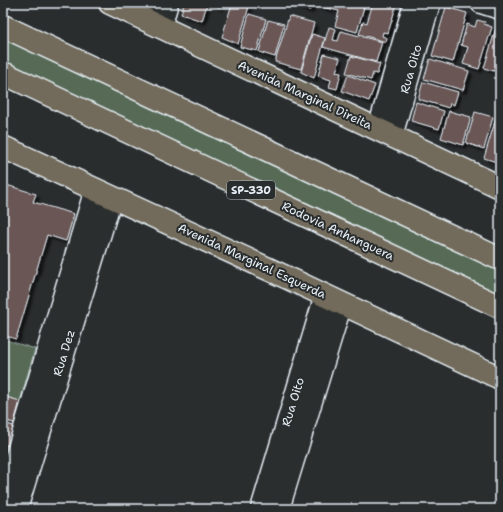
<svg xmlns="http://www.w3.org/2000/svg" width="503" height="512" font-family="'Shantell Sans',sans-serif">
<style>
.green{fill:#566b56;stroke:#9faea7}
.building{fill:#695755;stroke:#e8f1f8;filter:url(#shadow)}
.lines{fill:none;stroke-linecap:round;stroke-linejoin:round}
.minor-casing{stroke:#e8f1f8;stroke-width:23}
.major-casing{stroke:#e8f1f8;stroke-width:25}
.highway-casing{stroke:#e8f1f8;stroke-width:25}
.minor{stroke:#2a2d2e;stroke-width:20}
.major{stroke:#726b5a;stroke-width:22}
.highway{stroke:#726b5a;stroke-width:22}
.labels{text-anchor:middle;stroke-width:4;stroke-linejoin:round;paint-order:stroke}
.shield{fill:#2a2d2e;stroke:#afb6bb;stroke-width:1}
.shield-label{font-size:11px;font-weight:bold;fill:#e8f1f8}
.street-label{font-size:12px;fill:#e8f1f8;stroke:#2a2d2e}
</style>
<defs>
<filter id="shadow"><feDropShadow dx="3.5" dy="3.5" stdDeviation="1" flood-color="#0009"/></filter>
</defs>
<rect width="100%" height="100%" fill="#2a2d2e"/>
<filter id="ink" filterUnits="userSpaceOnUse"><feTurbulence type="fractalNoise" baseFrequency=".025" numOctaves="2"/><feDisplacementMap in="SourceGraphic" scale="8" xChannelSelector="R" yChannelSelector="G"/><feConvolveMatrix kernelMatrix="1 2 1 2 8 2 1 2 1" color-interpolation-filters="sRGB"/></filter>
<g filter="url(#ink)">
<path class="green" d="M 3,35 L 500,269 L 500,297 L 3,64 Z
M 3,339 L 35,349 L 20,401 L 3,396 Z"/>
<path class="building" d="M 184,3 L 205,3 L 207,4 L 202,21 L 181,14 Z
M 207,3 L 221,3 L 220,7 Z
M 226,3 L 250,3 L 238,44 L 222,37 L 231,7 L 225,5 Z
M 295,3 L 312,3 L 310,10 L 294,5 Z
M 319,3 L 365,3 L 357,32 L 335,26 L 339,11 L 318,6 Z
M 373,3 L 397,3 L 388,33 L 383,32 L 382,36 L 387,38 L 386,42 L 359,34 L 363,22 L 367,23 Z
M 446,7 L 467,13 L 453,62 L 432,56 Z
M 249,14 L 266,19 L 257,51 L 240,47 Z
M 289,16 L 314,23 L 301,69 L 275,62 Z
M 268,20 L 284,24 L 275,57 L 259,52 Z
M 477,20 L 485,22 L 484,24 L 492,27 L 479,69 L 463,64 L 468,47 L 461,45 L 467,24 L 475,27 Z
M 329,27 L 336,29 L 333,40 L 338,41 L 341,31 L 382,42 L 376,62 L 323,47 Z
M 496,28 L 500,30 L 500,50 L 494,71 L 484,68 Z
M 312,34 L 325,38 L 314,78 L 301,72 Z
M 324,54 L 340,58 L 336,72 L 341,73 L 337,89 L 329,87 L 331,80 L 318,76 Z
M 351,56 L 380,64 L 377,74 L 373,73 L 371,80 L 346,73 Z
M 430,59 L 469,71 L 463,90 L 424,79 Z
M 348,75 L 375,85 L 369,101 L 342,91 Z
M 423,82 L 458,92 L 454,105 L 450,103 L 449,108 L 418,99 Z
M 416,102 L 444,111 L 439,129 L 411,121 Z
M 500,105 L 500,163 L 484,158 Z
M 449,111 L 471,117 L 463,145 L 441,138 Z
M 475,112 L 493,117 L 484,149 L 466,143 Z
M 3,184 L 36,194 L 33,202 L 74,214 L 66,241 L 47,235 L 16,339 L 3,335 Z
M 3,396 L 20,401 L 14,423 L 3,420 Z
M 3,423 L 14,426 L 8,446 L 3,444 Z
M 3,444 L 8,446 L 5,458 L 3,457 Z"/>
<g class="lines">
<g class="minor-casing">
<path id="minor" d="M 481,3 L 500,9
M 147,20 L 152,3
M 161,27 L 168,3
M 378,129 L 414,3
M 392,136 L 430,3
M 3,499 L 95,189
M 17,509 L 112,197
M 261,509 L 325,295
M 279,509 L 342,303"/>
</g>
<g class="major-casing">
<path id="major" d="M 110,3 L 500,187
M 3,147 L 290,279 L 500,378"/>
</g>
<g class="highway-casing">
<path id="highway" d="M 3,26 L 500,259
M 3,73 L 500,307"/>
</g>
<use href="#minor" class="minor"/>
<use href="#major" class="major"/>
<use href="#highway" class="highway"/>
</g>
</g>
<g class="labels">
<rect class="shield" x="227" y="181" width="48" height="18" rx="3"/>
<g class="shield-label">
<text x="251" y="194">SP-330</text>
</g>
<g class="street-label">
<text transform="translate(411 69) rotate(-74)" y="4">Rua Oito</text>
<text transform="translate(305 95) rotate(25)" y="4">Avenida Marginal Direita</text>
<text transform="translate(338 231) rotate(25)" y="4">Rodovia Anhanguera</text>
<text transform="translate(252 261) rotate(25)" y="4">Avenida Marginal Esquerda</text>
<text transform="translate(64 353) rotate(-73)" y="4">Rua Dez</text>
<text transform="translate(293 402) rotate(-73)" y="4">Rua Oito</text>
</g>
</g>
<rect width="503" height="512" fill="none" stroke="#2a2d2e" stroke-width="16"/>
<rect x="8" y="8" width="487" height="496" fill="none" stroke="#e8f1f8" stroke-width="1.5" filter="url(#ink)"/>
</svg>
